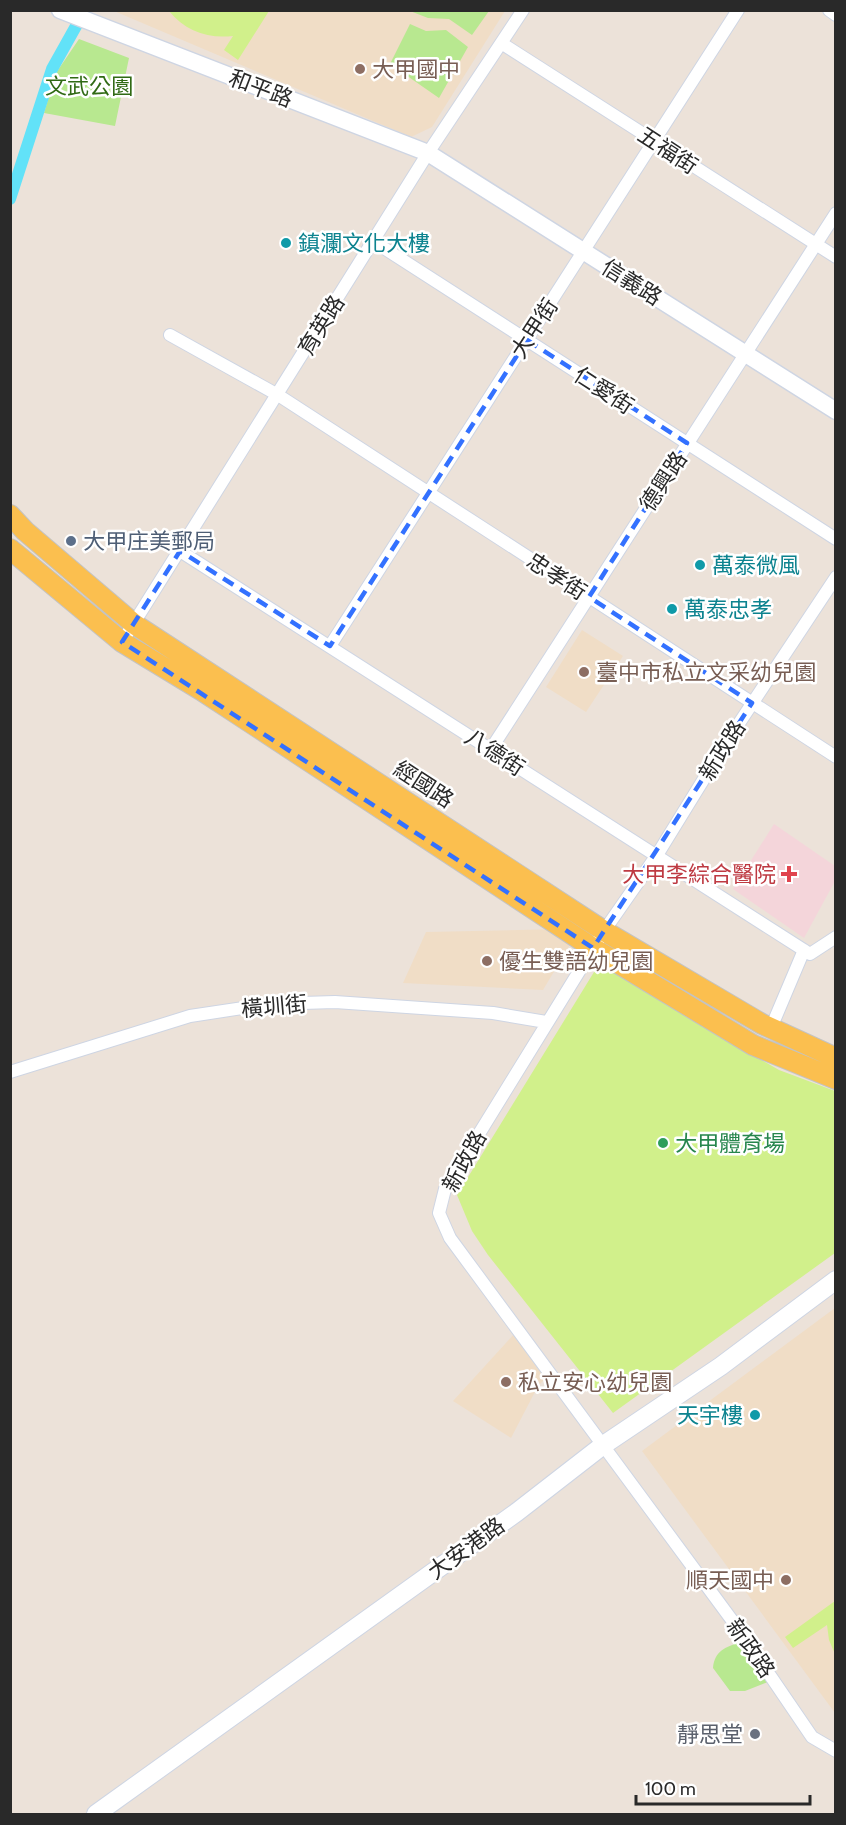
<svg xmlns="http://www.w3.org/2000/svg" width="846" height="1825" font-family="Cabin,'Noto Sans TC',sans-serif">
<style>
.education{fill:#f0ddc6}
.medical{fill:#f4d5da}
.green{fill:#b8e890}
.pitch{fill:#d1f08b}
.lines{fill:none;stroke-linecap:round;stroke-linejoin:round}
.canal{stroke:#62e2f8;stroke-width:12}
.minor-casing{stroke:#ced5e3;stroke-width:14}
.tertiary-casing{stroke:#ced5e3;stroke-width:19}
.secondary-casing{stroke:#ced5e3;stroke-width:20}
.primary-casing{stroke:#c3c3c3;stroke-width:22}
.minor{stroke:#fff;stroke-width:12}
.tertiary{stroke:#fff;stroke-width:16}
.secondary{stroke:#fff;stroke-width:18}
.primary{stroke:#fbbf4f;stroke-width:20}
.marked{fill:none;stroke:#3371ff;stroke-width:4.5;stroke-dasharray:12 8;stroke-linejoin:round}
.education-dot{fill:#8d6e63;stroke:#fff;stroke-width:2}
.culture-dot{fill:#0f9aa8;stroke:#fff;stroke-width:2}
.service-dot{fill:#5c6f8a;stroke:#fff;stroke-width:2}
.health-dot{fill:#e0444e;stroke:#fff;stroke-width:2}
.leisure-dot{fill:#2e9e5b;stroke:#fff;stroke-width:2}
.worship-dot{fill:#6b7280;stroke:#fff;stroke-width:2}
.labels{text-anchor:middle;stroke-width:5;stroke-linejoin:round;paint-order:stroke}
.education-label{font-size:22px;fill:#785e54;stroke:#fff;text-anchor:start}
.park-label{font-size:22px;fill:#306a14;stroke:#fff}
.street-label{font-size:22px;fill:#292929;stroke:#fff}
.culture-label{font-size:22px;fill:#0d838f;stroke:#fff;text-anchor:start}
.service-label{font-size:22px;fill:#4e5e75;stroke:#fff;text-anchor:start}
.health-label{font-size:22px;fill:#be3a42;stroke:#fff;text-anchor:end}
.leisure-label{font-size:22px;fill:#27864d;stroke:#fff;text-anchor:start}
.worship-label{font-size:22px;fill:#5b616d;stroke:#fff;text-anchor:end}
</style>
<rect width="100%" height="100%" fill="#ece2d9"/>
<path class="education" d="M 114,11 L 505,11 L 432,127 L 411,137 Z
M 582,630 L 623,656 L 586,712 L 546,687 Z
M 562,929 L 574,938 L 543,990 L 403,983 L 426,932 Z
M 835,1308 L 835,1713 L 642,1451 Z
M 515,1333 L 546,1378 L 538,1386 L 511,1438 L 453,1401 Z"/>
<path class="medical" d="M 774,824 L 835,866 L 835,881 L 804,938 L 733,889 Z"/>
<path class="green" d="M 410,11 L 489,11 L 472,35 L 449,19 L 428,18 Z
M 410,24 L 426,31 L 446,30 L 468,47 L 439,98 L 390,64 Z
M 79,39 L 129,58 L 115,126 L 44,113 L 56,73 Z
M 740,1642 L 768,1682 L 745,1691 L 730,1691 L 713,1668 C 715,1650 725,1648 740,1642 Z"/>
<path class="pitch" d="M 169,11 L 269,11 L 238,60 L 224,50 L 233,36 C 208,39 185,31 169,11 Z
M 602,959 L 721,1037 L 779,1070 L 835,1091 L 835,1253 L 613,1413 L 488,1255 L 472,1231 L 457,1195 Z
M 835,1601 L 835,1654 L 829,1640 L 827,1625 L 793,1648 L 785,1637 Z"/>
<g class="lines">
<path class="canal" d="M 10,199 L 52,69 L 85,10"/>
<g class="minor-casing">
<path id="minor" d="M 829,10 L 836,15
M 501,43 L 836,257
M 373,241 L 836,539
M 170,335 L 278,395 L 836,757
M 180,551 L 810,954 L 836,937
M 836,577 L 726,743 L 657,855 L 604,931 L 445,1189 L 439,1213 L 450,1238 L 737,1627 L 812,1737 L 836,1751
M 122,642 L 428,153 L 523,10
M 330,646 L 738,10
M 491,749 L 836,213
M 771,1028 L 804,950
M 10,1072 L 190,1016 L 269,1004 L 335,1002 L 493,1013 L 546,1022"/>
</g>
<g class="tertiary-casing">
<path id="tertiary" d="M 60,10 L 428,153 L 836,411"/>
</g>
<g class="secondary-casing">
<path id="secondary" d="M 96,1814 L 517,1512 L 602,1446 L 721,1366 L 836,1280"/>
</g>
<g class="primary-casing">
<path id="primary" d="M 10,515 L 25,531 L 134,624 L 604,931 L 762,1024 L 836,1058
M 10,549 L 122,642 L 201,690 L 593,948 L 753,1045 L 836,1079"/>
</g>
<use href="#minor" class="minor"/>
<use href="#tertiary" class="tertiary"/>
<use href="#secondary" class="secondary"/>
<use href="#primary" class="primary"/>
</g>
<path class="marked" d="M 527,340 L 687,443 L 589,597 L 752,703 L 593,948 L 122,642 L 180,551 L 330,646 Z"/>
<g class="education-dot">
<circle cx="360" cy="69" r="6"/>
<circle cx="584" cy="672" r="6"/>
<circle cx="487" cy="961" r="6"/>
<circle cx="506" cy="1382" r="6"/>
<circle cx="786" cy="1580" r="6"/>
</g>
<g class="culture-dot">
<circle cx="286" cy="243" r="6"/>
<circle cx="700" cy="565" r="6"/>
<circle cx="672" cy="609" r="6"/>
<circle cx="755" cy="1415" r="6"/>
</g>
<circle class="service-dot" cx="71" cy="541" r="6"/>
<path class="health-dot" d="M786 865h6v6h6v6h-6v6h-6v-6h-6v-6h6z"/>
<circle class="leisure-dot" cx="663" cy="1143" r="6"/>
<circle class="worship-dot" cx="755" cy="1734" r="6"/>
<g class="labels">
<g class="education-label">
<text x="372" y="77">大甲國中</text>
<text x="596" y="680">臺中市私立文采幼兒園</text>
<text x="499" y="969">優生雙語幼兒園</text>
<text x="518" y="1390">私立安心幼兒園</text>
<text x="774" y="1588" text-anchor="end">順天國中</text>
</g>
<g class="park-label">
<text x="89" y="94">文武公園</text>
</g>
<g class="street-label">
<text transform="translate(261 88) rotate(21)" y="8">和平路</text>
<text transform="translate(668 150) rotate(33)" y="8">五福街</text>
<text transform="translate(632 282) rotate(32)" y="8">信義路</text>
<text transform="translate(321 325) rotate(-58)" y="8">育英路</text>
<text transform="translate(534 328) rotate(-57)" y="8">大甲街</text>
<text transform="translate(604 390) rotate(33)" y="8">仁愛街</text>
<text transform="translate(663 481) rotate(-57)" y="8">德興路</text>
<text transform="translate(557 576) rotate(33)" y="8">忠孝街</text>
<text transform="translate(722 750) rotate(-58)" y="8">新政路</text>
<text transform="translate(495 752) rotate(33)" y="8">八德街</text>
<text transform="translate(424 784) rotate(33)" y="8">經國路</text>
<text transform="translate(274 1006) rotate(-5)" y="8">橫圳街</text>
<text transform="translate(464 1161) rotate(-61)" y="8">新政路</text>
<text transform="translate(466 1548) rotate(-36)" y="8">大安港路</text>
<text transform="translate(751 1648) rotate(55)" y="8">新政路</text>
</g>
<g class="culture-label">
<text x="298" y="251">鎮瀾文化大樓</text>
<text x="712" y="573">萬泰微風</text>
<text x="684" y="617">萬泰忠孝</text>
<text x="743" y="1423" text-anchor="end">天宇樓</text>
</g>
<g class="service-label">
<text x="83" y="549">大甲庄美郵局</text>
</g>
<g class="health-label">
<text x="776" y="882">大甲李綜合醫院</text>
</g>
<g class="leisure-label">
<text x="675" y="1151">大甲體育場</text>
</g>
<g class="worship-label">
<text x="743" y="1742">靜思堂</text>
</g>
</g>
<rect width="846" height="1825" fill="none" stroke="#292929" stroke-width="24"/>
<path d="M636 1795v9h174v-9" fill="none" stroke="#292929" stroke-width="3"/>
<text x="645" y="1795" font-size="18" fill="#292929" stroke="#ffffff" stroke-width="4.5" paint-order="stroke">100 m</text>
</svg>
